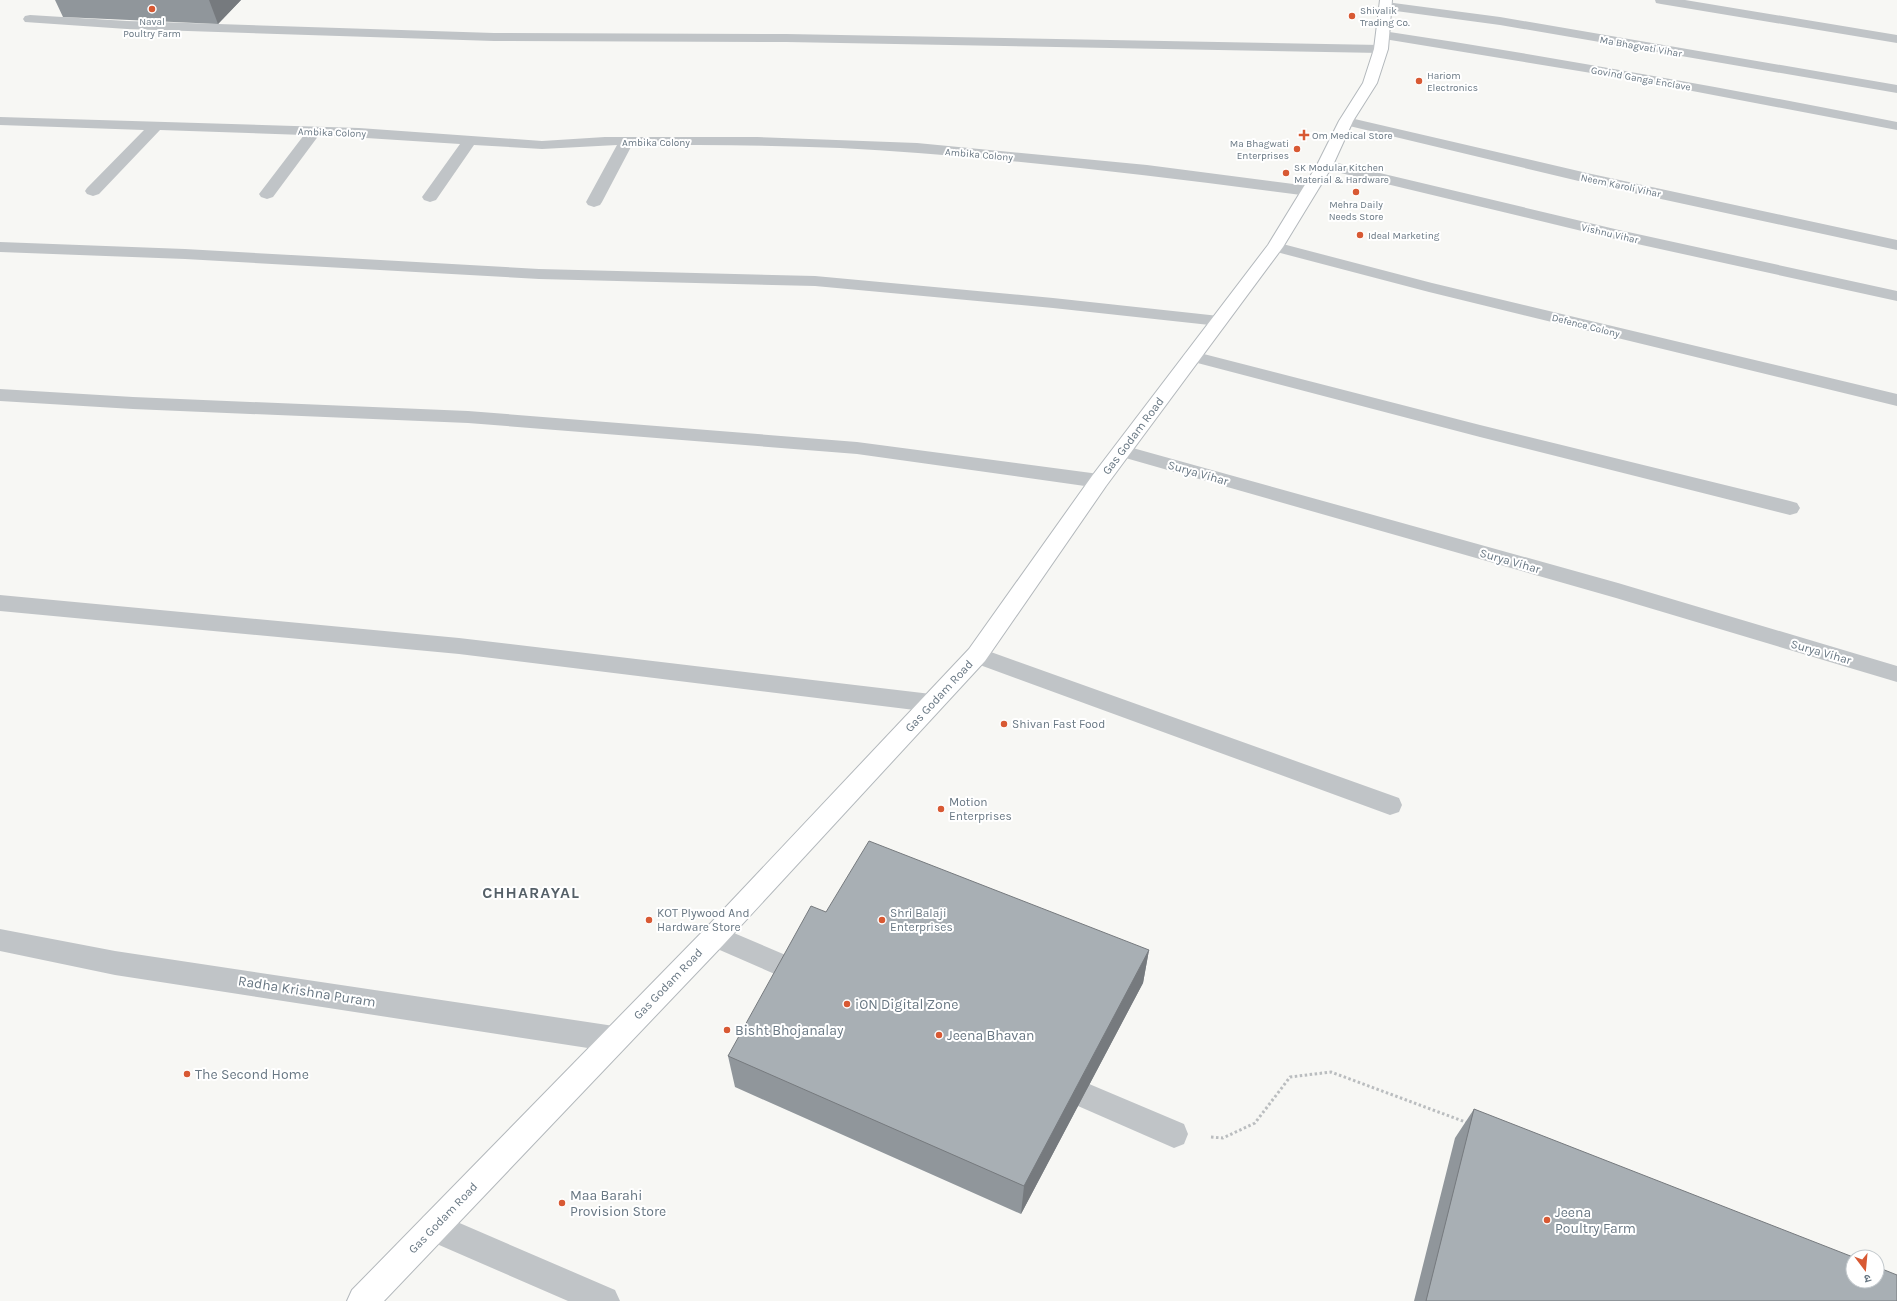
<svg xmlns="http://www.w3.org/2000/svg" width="1897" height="1301" font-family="Karla,'Noto Sans Devanagari',sans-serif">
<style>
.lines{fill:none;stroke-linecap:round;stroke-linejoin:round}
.secondary-casing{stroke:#b3b8bc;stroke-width:2}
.path{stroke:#babdbf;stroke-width:3;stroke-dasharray:2.5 2.5;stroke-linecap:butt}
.lane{fill:#c0c4c7;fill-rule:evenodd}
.street{fill:#c0c4c7;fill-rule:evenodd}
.secondary{fill:#fff;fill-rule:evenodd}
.wall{fill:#90969b}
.shaded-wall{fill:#767a7e}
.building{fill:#a8afb4;stroke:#767a7e}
.poi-dot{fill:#d85933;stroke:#fff;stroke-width:1.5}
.labels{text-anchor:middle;stroke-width:4;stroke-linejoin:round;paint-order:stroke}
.far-poi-label{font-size:10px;fill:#687783;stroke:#fff;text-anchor:start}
.far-street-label{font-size:10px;fill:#687783;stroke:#fff}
.street-label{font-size:12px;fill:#687783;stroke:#fff}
.poi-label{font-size:12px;fill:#687783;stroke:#fff;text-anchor:start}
.near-street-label{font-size:14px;fill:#687783;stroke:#fff}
.near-poi-label{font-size:14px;fill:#687783;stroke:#fff;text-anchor:start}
.district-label{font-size:16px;font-weight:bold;letter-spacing:1px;fill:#556068;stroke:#fff}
</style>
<rect width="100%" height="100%" fill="#f7f7f4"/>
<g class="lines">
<g class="secondary-casing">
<path id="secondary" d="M 1380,0 L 1392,0 L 1388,49 L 1377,83 L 1353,121 L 1333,165 L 1283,247 L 1106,486 L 985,661 L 724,944 L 384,1301 L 347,1301 L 352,1290 L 706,928 L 969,649 L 1092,476 L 1268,245 L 1317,165 L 1339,121 L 1363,83 L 1374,49 Z"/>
</g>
<path class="path" d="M 1211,1137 L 1223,1138 L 1255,1123 L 1290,1077 L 1331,1072 L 1468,1123"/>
<path class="lane" d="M 715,925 L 816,968 L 820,976 L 816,984 L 807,988 L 706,944 L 702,936 L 706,928 Z
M 1056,1070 L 1184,1124 L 1188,1134 L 1184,1144 L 1174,1148 L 1046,1092 L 1042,1083 L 1046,1074 Z"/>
<path class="street" d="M 1655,0 L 1685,0 L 1897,35 L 1897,43 L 1661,4 L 1656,3 Z
M 1386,2 L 1500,17 L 1897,85 L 1897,93 L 1500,25 L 1381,9 L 1379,6 L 1381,3 Z
M 30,15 L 127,21 L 494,33 L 786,34 L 1381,45 L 1386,46 L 1388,49 L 1386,52 L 1381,53 L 786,42 L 494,41 L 127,29 L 25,22 L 23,19 L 25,16 Z
M 1383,31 C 1555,57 1726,88 1897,122 L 1897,130 L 1640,81 L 1378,38 L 1376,35 L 1378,32 Z
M 0,117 L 359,128 L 542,141 L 605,137 L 757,137 L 917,143 L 1147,165 L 1309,186 L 1315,188 L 1317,191 L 1315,194 L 1309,196 C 1179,179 1049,163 918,153 C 823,145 727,145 632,145 L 602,202 L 600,205 L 594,207 L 588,205 L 586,202 L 617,145 L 542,149 L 474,145 L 436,200 L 430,202 L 424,200 L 422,197 L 460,144 L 319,135 L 273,197 L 267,199 L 261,197 L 259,194 L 304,135 L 160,130 L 99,194 L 93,196 L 87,194 L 85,191 L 87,188 L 144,130 L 0,125 Z
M 1346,117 L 1587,173 L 1897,240 L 1897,250 L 1587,183 L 1341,124 L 1339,121 L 1341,118 Z
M 1325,160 L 1619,230 L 1897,291 L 1897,301 L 1619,240 L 1320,168 L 1317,165 L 1320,162 Z
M 0,242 L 185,249 L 539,269 L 815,276 L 1053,298 L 1219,316 L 1225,317 L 1228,321 L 1225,325 L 1219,326 L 1053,308 L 815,286 L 539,279 L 185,259 L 0,252 Z
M 1275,242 L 1432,283 L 1897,394 L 1897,406 L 1429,292 L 1269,250 L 1267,247 L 1269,244 Z
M 1192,351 L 1480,425 L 1790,501 L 1797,503 L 1800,508 L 1797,513 L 1790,515 L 1480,437 L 1186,360 L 1183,356 L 1186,352 Z
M 0,389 L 133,397 L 468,411 L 857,442 L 1099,474 L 1106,476 L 1109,481 L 1106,486 L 1099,488 L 857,454 L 468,423 L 133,409 L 0,401 Z
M 1122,445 L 1618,583 L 1897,666 L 1897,682 L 1616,598 L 1115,455 L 1112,451 L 1115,447 Z
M 0,595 L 459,638 L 931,694 L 939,697 L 942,703 L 939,709 L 931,712 L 459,654 L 0,611 Z
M 977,647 L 1399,798 L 1402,805 L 1399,812 L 1390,815 L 969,661 L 966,655 L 969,649 Z
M 0,929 L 115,951 L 614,1026 L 624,1030 L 628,1039 L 624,1048 L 614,1052 L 115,975 L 0,951 Z
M 434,1212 L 615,1290 L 620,1301 L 568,1301 L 423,1238 L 419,1227 L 423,1216 Z"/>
<use href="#secondary" class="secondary"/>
</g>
<path class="wall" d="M 55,0 L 241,0 L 218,24 L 63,17 Z
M 826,912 L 1149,950 L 1143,983 L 1021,1214 L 735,1087 L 728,1056 Z
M 1474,1109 L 1897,1301 L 1414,1301 L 1455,1138 Z"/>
<path class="shaded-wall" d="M 209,0 L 241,0 L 218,24 Z
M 1149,950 L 1143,983 L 1021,1214 L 1024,1186 Z"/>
<path class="building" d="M 869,841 L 1149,950 L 1024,1186 L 728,1056 L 811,906 L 826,912 Z
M 1474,1109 L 1853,1257 L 1853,1281 L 1877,1281 L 1877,1267 L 1897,1275 L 1897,1301 L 1426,1301 Z"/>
<g class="poi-dot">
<circle cx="152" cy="9" r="4"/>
<circle cx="1352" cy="16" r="4"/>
<circle cx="1419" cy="81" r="4"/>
<path d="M1302 129h4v4h4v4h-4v4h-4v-4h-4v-4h4z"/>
<circle cx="1297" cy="149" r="4"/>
<circle cx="1286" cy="173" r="4"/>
<circle cx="1356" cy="192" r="4"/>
<circle cx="1360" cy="235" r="4"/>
<circle cx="1004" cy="724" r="4"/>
<circle cx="941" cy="809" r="4"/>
<circle cx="649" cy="920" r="4"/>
<circle cx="882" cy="920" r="4"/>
<circle cx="847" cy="1004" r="4"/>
<circle cx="727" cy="1030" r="4"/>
<circle cx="939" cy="1035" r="4"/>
<circle cx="187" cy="1074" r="4"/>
<circle cx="562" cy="1203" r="4"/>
<circle cx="1547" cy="1220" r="4"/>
</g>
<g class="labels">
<g class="far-poi-label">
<text x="1360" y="14">Shivalik<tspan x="1360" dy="12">Trading Co.</tspan></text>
<text x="152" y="25" text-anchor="middle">Naval<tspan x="152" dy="12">Poultry Farm</tspan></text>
<text x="1427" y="79">Hariom<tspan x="1427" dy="12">Electronics</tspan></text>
<text x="1312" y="139">Om Medical Store</text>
<text x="1289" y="147" text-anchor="end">Ma Bhagwati<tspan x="1289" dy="12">Enterprises</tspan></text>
<text x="1294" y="171">SK Modular Kitchen<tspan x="1294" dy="12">Material &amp; Hardware</tspan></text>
<text x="1356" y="208" text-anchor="middle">Mehra Daily<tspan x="1356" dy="12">Needs Store</tspan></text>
<text x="1368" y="239">Ideal Marketing</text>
</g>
<g class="far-street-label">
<text transform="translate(1641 46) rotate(10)" y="4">Ma Bhagvati Vihar</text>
<text transform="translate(1641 78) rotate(10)" y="4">Govind Ganga Enclave</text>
<text transform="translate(332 132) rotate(2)" y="4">Ambika Colony</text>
<text x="656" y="146">Ambika Colony</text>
<text transform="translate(979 154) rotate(5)" y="4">Ambika Colony</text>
<text transform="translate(1621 185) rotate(12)" y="4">Neem Karoli Vihar</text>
<text transform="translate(1610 233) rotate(13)" y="4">Vishnu Vihar</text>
<text transform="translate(1586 325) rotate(14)" y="4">Defence Colony</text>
</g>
<g class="street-label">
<text transform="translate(1133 436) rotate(-53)" y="4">Gas Godam Road</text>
<text transform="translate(1198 473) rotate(16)" y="4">Surya Vihar</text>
<text transform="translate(1510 561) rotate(16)" y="4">Surya Vihar</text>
<text transform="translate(1821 652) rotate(16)" y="4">Surya Vihar</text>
<text transform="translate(939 696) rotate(-47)" y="4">Gas Godam Road</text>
<text transform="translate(668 984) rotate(-46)" y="4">Gas Godam Road</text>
<text transform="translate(443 1218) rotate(-46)" y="4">Gas Godam Road</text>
</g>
<g class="poi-label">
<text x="1012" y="728">Shivan Fast Food</text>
<text x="949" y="806">Motion<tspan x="949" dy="14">Enterprises</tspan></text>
<text x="657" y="917">KOT Plywood And<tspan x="657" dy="14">Hardware Store</tspan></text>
<text x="890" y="917">Shri Balaji<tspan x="890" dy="14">Enterprises</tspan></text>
</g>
<g class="near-street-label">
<text transform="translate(307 991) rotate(9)" y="5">Radha Krishna Puram</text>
</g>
<g class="near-poi-label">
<text x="855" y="1009">iON Digital Zone</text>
<text x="735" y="1035">Bisht Bhojanalay</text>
<text x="947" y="1040">Jeena Bhavan</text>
<text x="195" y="1079">The Second Home</text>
<text x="570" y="1200">Maa Barahi<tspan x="570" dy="16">Provision Store</tspan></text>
<text x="1555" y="1217">Jeena<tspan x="1555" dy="16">Poultry Farm</tspan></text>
</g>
<g class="district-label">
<text x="531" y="898">CHHARAYAL</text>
</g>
</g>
<g transform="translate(1865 1269) rotate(164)"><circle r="19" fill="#ffffff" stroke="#c3c9cd"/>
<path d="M0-3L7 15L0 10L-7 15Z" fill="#d85933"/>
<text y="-6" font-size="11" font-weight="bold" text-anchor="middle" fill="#687783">उ</text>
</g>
</svg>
